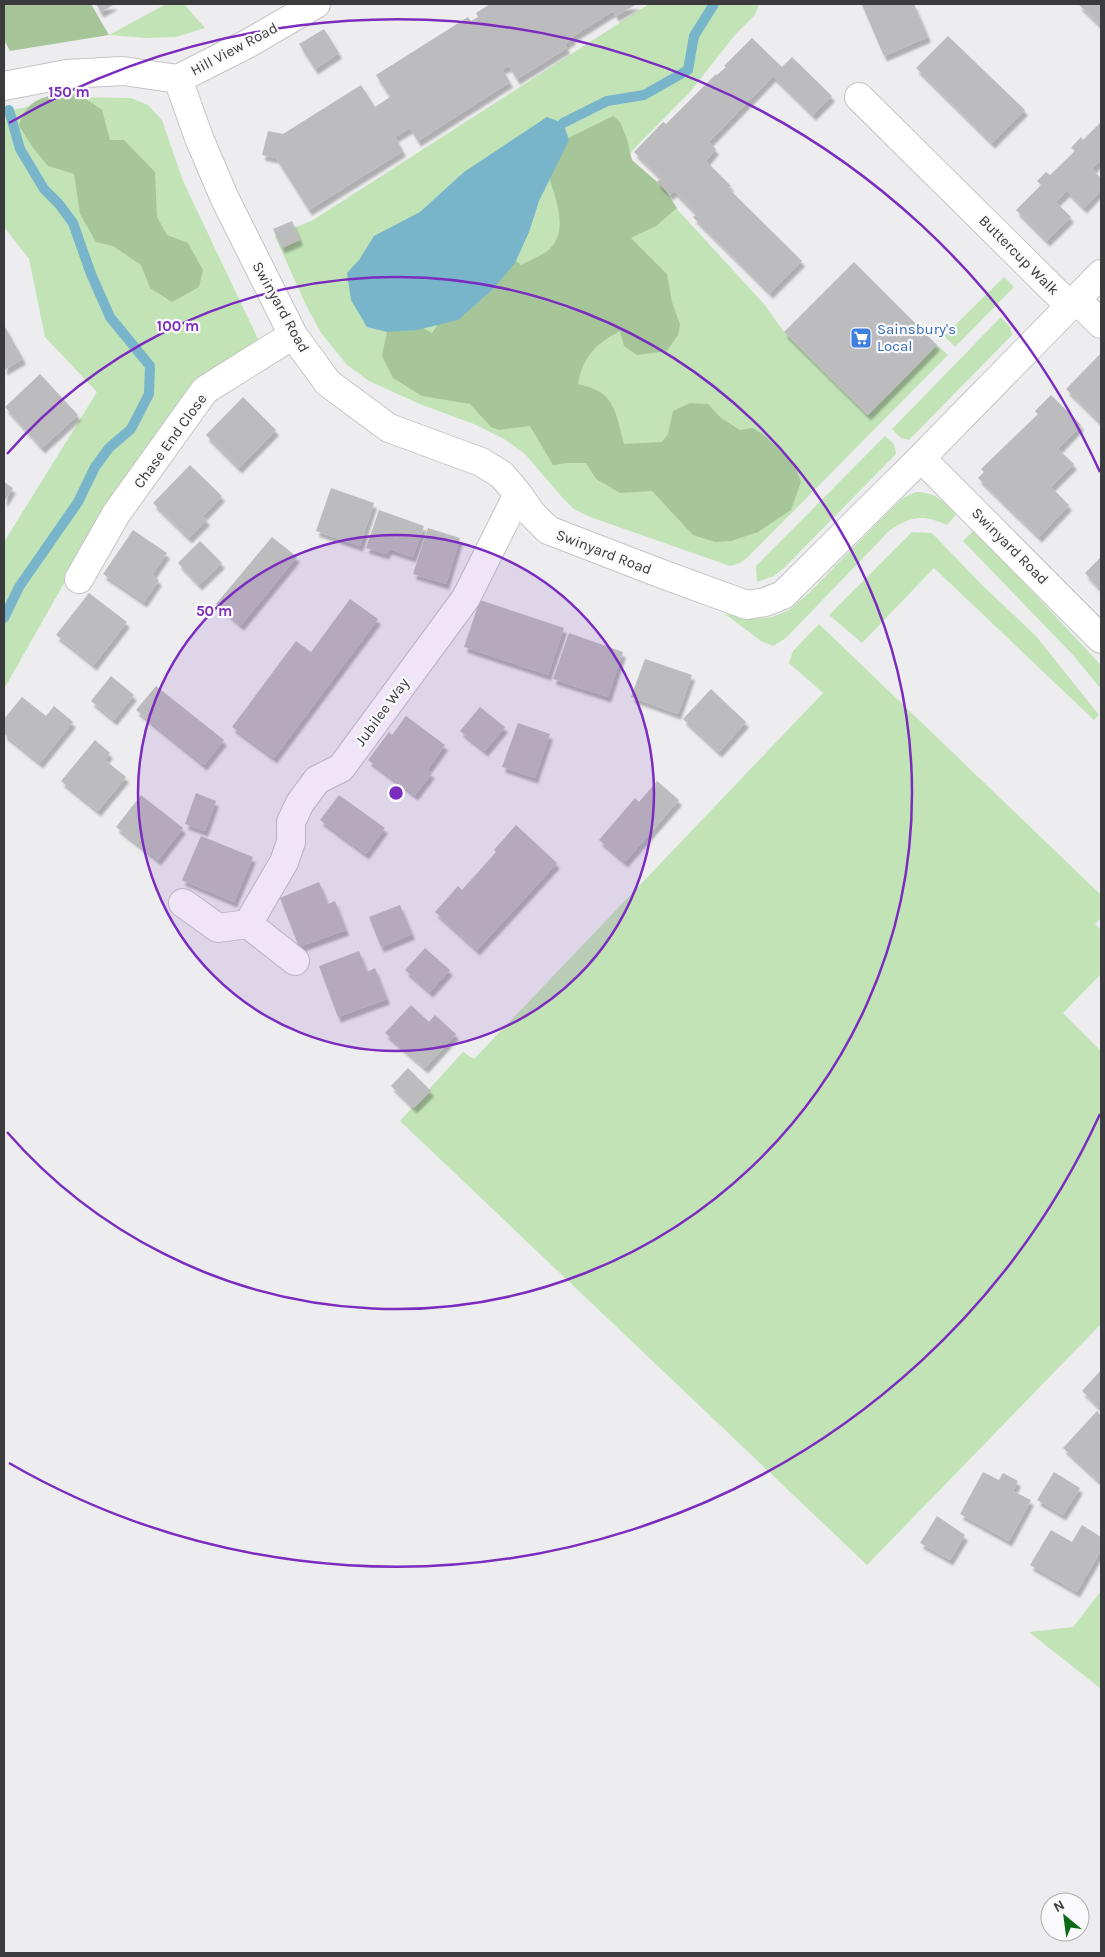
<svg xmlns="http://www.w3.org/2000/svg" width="1105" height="1957" font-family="Karla,sans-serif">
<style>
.green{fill:#c2e3b6}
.forest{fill:#a6c69a}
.water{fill:#78b5cb}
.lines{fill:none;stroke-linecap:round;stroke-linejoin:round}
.stream{stroke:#78b5cb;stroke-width:10}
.building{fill:#bcbbbe;filter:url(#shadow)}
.street-casing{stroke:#c4c4c7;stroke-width:30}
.street{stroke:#fff;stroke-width:28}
.ring{fill:none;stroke:#7b2cbf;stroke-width:2.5}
.labels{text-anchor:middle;stroke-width:4.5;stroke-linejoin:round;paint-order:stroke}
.street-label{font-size:15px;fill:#3b3b3d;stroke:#fafafd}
.shop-label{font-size:15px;fill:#366cbe;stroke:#fafafd;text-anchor:start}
.centre{fill:#7b2cbf;stroke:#fafafd;stroke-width:2.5}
.ring-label{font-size:15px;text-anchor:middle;font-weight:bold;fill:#7b2cbf;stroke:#fafafd;stroke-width:4.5;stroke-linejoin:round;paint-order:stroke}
</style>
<defs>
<filter id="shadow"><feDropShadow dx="3" dy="5.5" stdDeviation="1" flood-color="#0004"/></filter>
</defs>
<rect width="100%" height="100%" fill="#ededf0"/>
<path class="green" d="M 166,4 L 184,4 L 205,28 L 176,37 L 146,38 L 109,35 Z
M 649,4 L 759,4 L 755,15 L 735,35 L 690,92 L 628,155 L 632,160 L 764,304 L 784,332 L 867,415 L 937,345 L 948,355 L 749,556 L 740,563 L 730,566 L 590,517 L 574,509 L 561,496 L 525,454 L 504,439 L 474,424 L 422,405 L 369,381 L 347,365 L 321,333 L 305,303 L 275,236 L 313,220 Z
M 70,97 L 131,98 L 148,105 L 162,120 L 183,181 L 259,341 L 196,379 L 79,557 L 4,689 L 4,542 L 97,392 L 45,337 L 29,259 L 4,227 L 4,112 Z
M 1004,277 L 1014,287 L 955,347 L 944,336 Z
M 1001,317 L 1010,327 L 1012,335 L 909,440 L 901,438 L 892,429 Z
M 885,436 L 894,444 L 896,454 L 783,569 L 774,576 L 757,582 L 756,566 Z
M 916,492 C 935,492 944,501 956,515 L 947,525 C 923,514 911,516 890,530 L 786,638 L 773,646 L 761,641 L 725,614 L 753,619 L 772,617 L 789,610 L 808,594 L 892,508 L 903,498 Z
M 973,531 L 1005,562 L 1098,662 L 1101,666 L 1101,689 L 1073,655 L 963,541 Z
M 912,532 L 932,533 L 981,584 L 1036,636 L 1099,715 L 1094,720 L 934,568 L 862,643 L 829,615 Z
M 819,624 L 1101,895 L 1101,918 L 1095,924 L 1101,930 L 1101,974 L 1063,1013 L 1101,1051 L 1101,1324 L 867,1565 L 400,1121 L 463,1052 L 474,1059 L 823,693 L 789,663 L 793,651 Z
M 1101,1591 L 1101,1689 L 1029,1632 L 1073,1627 Z"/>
<path class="forest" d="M 4,4 L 91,4 L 109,35 L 10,51 L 4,40 Z
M 70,93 L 82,96 L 102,110 L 110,140 L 124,140 L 155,172 L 157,217 L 167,235 L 188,243 L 203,270 L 199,287 L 172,302 L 150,288 L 141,265 L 113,246 L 96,242 L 80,214 L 74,174 L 48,166 L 34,149 L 19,126 C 26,98 45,96 70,93 Z
M 613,116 L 620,122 L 627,139 L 632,160 L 664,188 L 677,208 L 656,226 L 631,238 L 667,274 L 672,302 L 680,324 L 678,335 L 667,351 L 637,355 L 624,346 L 620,331 C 596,344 583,356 578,384 C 616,392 615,411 624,444 L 662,442 L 668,434 L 673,411 L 690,403 L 708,404 L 721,418 L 740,430 L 753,428 L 764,435 L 795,465 L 801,482 L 791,510 L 758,532 L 731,541 L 715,542 L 693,535 L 652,491 L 620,493 L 596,479 L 586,463 L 568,463 L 553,465 L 530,426 L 499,430 L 491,427 L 470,404 L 422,396 L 393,378 L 382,356 L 387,332 L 410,321 L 432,333 L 445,313 L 512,257 L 521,265 C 529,261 538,257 546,252 C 573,232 553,193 546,168 L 564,140 Z"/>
<path class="water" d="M 547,117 L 563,123 L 569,140 L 539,201 L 529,232 L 515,263 L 493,289 L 458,320 L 417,330 L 387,332 L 367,327 L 351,300 L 347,273 L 359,260 L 374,236 L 420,212 L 464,172 Z"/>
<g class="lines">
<path class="stream" d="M 563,123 L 607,101 L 644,95 L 688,70 L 694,36 L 714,4
M 4,618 L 19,587 L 78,502 L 95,467 L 109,448 L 131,429 L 149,394 L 150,366 L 110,317 L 91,274 L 73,223 L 59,204 L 44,189 L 20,149 L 9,110"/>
</g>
<path class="building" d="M 96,4 L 115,4 L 101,12 Z
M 490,4 L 637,4 L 616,16 L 613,11 L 572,37 L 573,39 L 565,44 L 567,48 L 517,79 L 509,66 L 502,69 L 510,82 L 418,141 L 410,128 L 395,137 L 403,151 L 309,210 L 276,158 L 262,155 L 268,131 L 283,134 L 361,85 L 375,107 L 390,97 L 376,75 L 468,17 L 471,21 L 478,17 L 476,13 Z
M 865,4 L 914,4 L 928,37 L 884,56 L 862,5 Z
M 1078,4 L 1101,4 L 1101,26 Z
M 324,29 L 339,53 L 315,69 L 299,44 Z
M 948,36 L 1025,110 L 992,143 L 916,68 Z
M 752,38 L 782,67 L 792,57 L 832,96 L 813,115 L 773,76 L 709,142 L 716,149 L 706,161 L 731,186 L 728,188 L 802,261 L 770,293 L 693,217 L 697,214 L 674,191 L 670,195 L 657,182 L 661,178 L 634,152 L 663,122 L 666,124 L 716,74 L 717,75 L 726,67 L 724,66 Z
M 1101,122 L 1101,160 L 1092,169 L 1101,178 L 1101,190 L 1084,208 L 1067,191 L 1056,202 L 1071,217 L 1047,241 L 1016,210 L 1041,185 L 1037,181 L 1046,172 L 1050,175 L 1075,151 L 1071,148 L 1081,137 L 1083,140 Z
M 292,221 L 300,240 L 282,248 L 273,229 Z
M 854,262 L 937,345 L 868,415 L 784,332 Z
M 4,325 L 23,359 L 4,370 Z
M 1101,353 L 1101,419 L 1099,421 L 1066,389 Z
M 40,374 L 78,415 L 42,448 L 5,407 Z
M 1051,395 L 1081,425 L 1058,449 L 1074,464 L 1051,487 L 1069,505 L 1039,537 L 978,478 L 984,472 L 981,469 L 1038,414 L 1035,411 Z
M 243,397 L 276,430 L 239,468 L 206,435 Z
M 190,465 L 222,496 L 203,516 L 207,520 L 189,538 L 153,503 Z
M 4,482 L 13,488 L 4,502 Z
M 331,488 L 374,503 L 360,546 L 316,531 Z
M 379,510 L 424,526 L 413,557 L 389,549 L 386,554 L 366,548 Z
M 428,528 L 460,538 L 446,584 L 413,574 Z
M 133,530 L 167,553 L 152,575 L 159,580 L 144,602 L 103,574 Z
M 272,537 L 297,557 L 241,625 L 216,604 Z
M 200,541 L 222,563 L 199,585 L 178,563 Z
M 1101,557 L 1101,590 L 1085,573 Z
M 89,593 L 127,622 L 94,665 L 56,635 Z
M 350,599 L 378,619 L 274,758 L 232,727 L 296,641 L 311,652 Z
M 480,600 L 564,628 L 548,675 L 464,647 Z
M 569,633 L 623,652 L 608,697 L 553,679 Z
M 645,659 L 692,675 L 678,714 L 631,697 Z
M 111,676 L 134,695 L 114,720 L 91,701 Z
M 156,686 L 224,740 L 204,765 L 136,710 Z
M 711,689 L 746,722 L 719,752 L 683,719 Z
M 22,697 L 46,716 L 54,706 L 73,722 L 40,763 L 4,734 L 4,719 Z
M 480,707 L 505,727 L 485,751 L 460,731 Z
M 406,716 L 445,745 L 427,770 L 432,773 L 415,795 L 368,760 L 389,732 L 392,735 Z
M 518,723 L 550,734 L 535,778 L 502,767 Z
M 95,740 L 110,753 L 105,760 L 126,777 L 98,811 L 61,781 Z
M 657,781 L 679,800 L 625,862 L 599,840 L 635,798 L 639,802 Z
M 196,793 L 216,801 L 205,831 L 185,824 Z
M 141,795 L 183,828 L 158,860 L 116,827 Z
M 339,795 L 385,828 L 366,854 L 320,820 Z
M 516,825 L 557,863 L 477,950 L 435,912 L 458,886 L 462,890 L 496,852 L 494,850 Z
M 201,836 L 253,857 L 234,902 L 182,880 Z
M 319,882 L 328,904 L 335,901 L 346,930 L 299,947 L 280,898 Z
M 400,905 L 412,934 L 381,947 L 369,917 Z
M 425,948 L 450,970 L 430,992 L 405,970 Z
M 359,951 L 367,972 L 375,968 L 387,999 L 338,1017 L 319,966 Z
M 411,1005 L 429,1022 L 435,1015 L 456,1034 L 425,1068 L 385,1033 Z
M 408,1068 L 431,1091 L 414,1108 L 391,1086 Z
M 1101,1370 L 1101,1409 L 1082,1391 Z
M 1097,1411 L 1101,1416 L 1100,1482 L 1063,1448 Z
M 983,1472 L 999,1480 L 1003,1473 L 1018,1481 L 1013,1491 L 1031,1500 L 1009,1541 L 960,1514 Z
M 1054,1472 L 1080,1488 L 1063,1515 L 1037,1500 Z
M 937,1516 L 965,1535 L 950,1560 L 920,1543 Z
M 1082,1525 L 1101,1537 L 1101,1550 L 1077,1592 L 1030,1565 L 1051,1530 L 1072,1542 Z"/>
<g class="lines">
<g class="street-casing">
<path id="street" d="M 178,79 L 199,138 L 225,199 L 293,335 L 328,383 L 389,428 L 481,462 L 502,475 L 518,494 L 531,513 L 548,530 L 662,574 L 747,605 L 765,602 L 783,595 L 921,458 L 1101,639
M 178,79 L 249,43 L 316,4
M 4,86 L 67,74 L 123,71 L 178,79
M 859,97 L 1070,306
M 1076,299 L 1101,324
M 921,458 L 1101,274
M 79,579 L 116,514 L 205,390 L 293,335
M 183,903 L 218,928 L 248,924
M 248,924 L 284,862 L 291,842 L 291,822 L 300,803 L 317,780 L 341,768 L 466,598 L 518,494
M 248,924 L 295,961"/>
</g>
<use href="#street" class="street"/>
</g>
<circle cx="396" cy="793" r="258" fill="#7b2cbf" fill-opacity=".12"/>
<g class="ring">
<circle cx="396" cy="793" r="258"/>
<path d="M7 454A516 516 0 1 1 7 1132"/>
<path d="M1100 1114A774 774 0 0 1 9 1463M9 123A774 774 0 0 1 1100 472"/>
</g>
<defs>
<g id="supermarket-square" transform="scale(1.125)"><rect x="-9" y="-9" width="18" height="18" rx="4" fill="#3f7fe0" stroke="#fafafd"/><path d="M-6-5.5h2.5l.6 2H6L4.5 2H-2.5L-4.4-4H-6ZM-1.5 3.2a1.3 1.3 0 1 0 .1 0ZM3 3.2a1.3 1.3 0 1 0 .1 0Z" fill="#fff"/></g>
</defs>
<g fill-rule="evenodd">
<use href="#supermarket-square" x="861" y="338"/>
</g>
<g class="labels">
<g class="street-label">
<text transform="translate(234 49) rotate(-28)" y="5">Hill View Road</text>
<text transform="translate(1019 255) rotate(45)" y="5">Buttercup Walk</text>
<text transform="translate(281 307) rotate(61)" y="5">Swinyard Road</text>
<text transform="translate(170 441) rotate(-54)" y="5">Chase End Close</text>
<text transform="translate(1010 546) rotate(45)" y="5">Swinyard Road</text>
<text transform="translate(604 552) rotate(21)" y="5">Swinyard Road</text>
<text transform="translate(382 712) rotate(-54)" y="5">Jubilee Way</text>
</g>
<g class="shop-label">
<text x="877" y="334">Sainsbury's<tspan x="877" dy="17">Local</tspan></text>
</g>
</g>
<circle cx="396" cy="793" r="8" class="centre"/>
<g class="ring-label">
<text x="69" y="97">150 m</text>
<text x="178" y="331">100 m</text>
<text x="214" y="616">50 m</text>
</g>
<rect width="1105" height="1957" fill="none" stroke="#3b3b3d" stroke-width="10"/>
<g transform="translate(1065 1917) rotate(331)"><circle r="24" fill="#fafafd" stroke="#aeaeb0"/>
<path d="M0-4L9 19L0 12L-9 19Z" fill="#0b6a15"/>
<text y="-8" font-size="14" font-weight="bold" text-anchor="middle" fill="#3b3b3d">N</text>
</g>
</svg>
